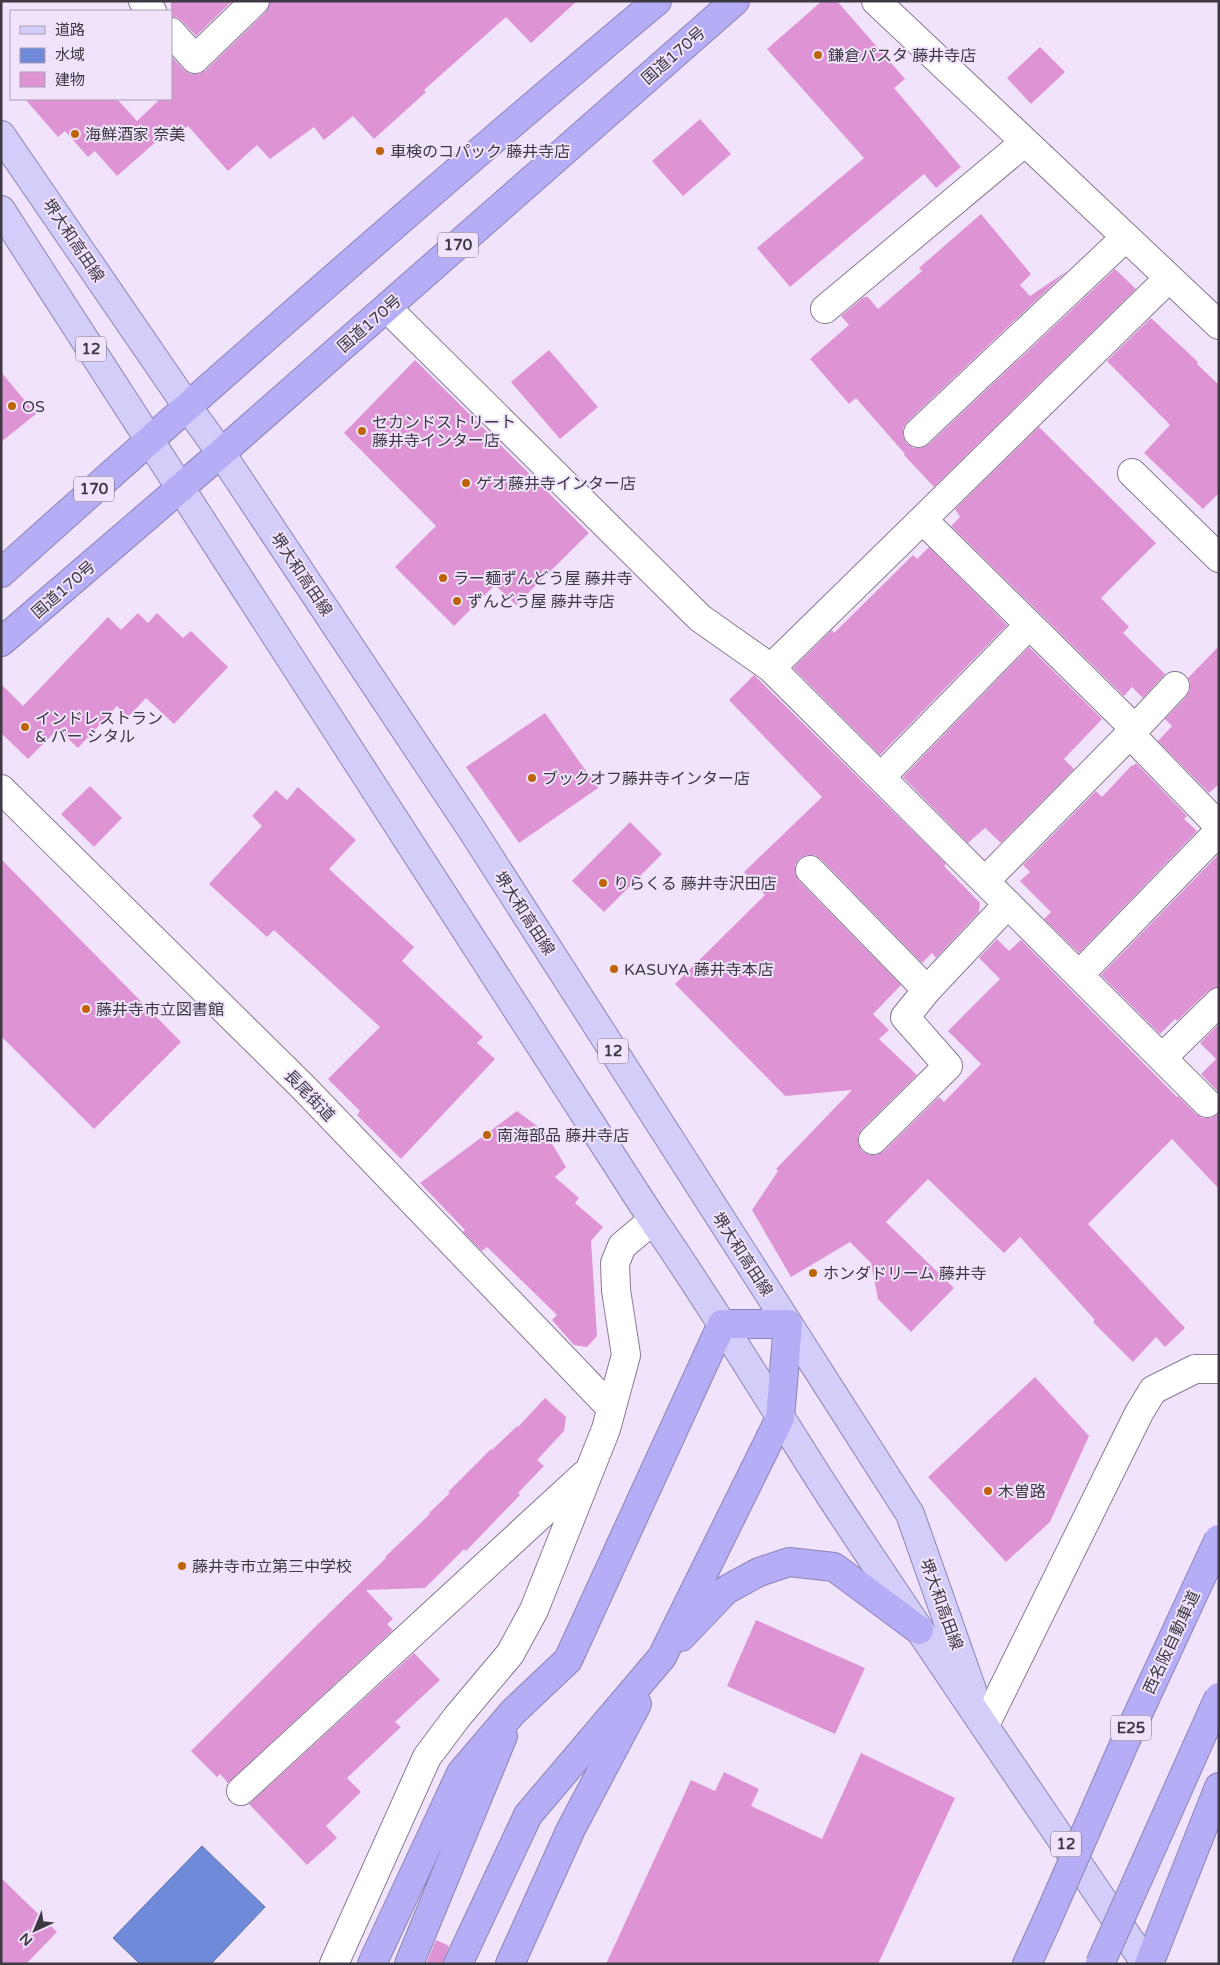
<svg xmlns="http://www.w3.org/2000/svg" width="1220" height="1965" font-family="'Varela Round','Noto Sans JP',sans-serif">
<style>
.water{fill:#6e8ad8;stroke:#5f71ab}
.building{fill:#de94d4}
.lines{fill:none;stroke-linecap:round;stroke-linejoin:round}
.minor-casing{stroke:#887b92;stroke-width:30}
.major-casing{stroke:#8b84b6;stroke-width:30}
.highway-casing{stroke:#8b84b6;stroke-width:30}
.minor{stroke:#fff;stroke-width:28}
.major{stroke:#d3cef9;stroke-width:28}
.highway{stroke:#b5adf5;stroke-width:28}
.highway-bridge-casing{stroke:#8b84b6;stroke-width:30;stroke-linecap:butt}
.highway-bridge{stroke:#b5adf5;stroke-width:28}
.poi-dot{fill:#be6408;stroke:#f1e3fc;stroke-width:2}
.labels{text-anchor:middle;stroke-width:4;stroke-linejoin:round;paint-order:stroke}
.shield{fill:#f1e3fc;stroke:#736b7a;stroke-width:1}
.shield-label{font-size:15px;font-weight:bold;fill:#3d3842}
.street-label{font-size:16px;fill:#3d3842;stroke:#f1e3fc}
.poi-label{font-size:16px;fill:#3d3842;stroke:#f1e3fc;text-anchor:start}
</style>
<rect width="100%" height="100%" fill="#f1e3fc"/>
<path class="water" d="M 202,1846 L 265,1907 L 211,1964 L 140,1964 L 113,1938 Z"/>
<path class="building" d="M 171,1 L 232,1 L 196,36 L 182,21 L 176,17 L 171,17 Z
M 270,1 L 577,1 L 531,43 L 506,17 L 424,90 L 426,92 L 374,139 L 353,116 L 324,140 L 314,127 L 270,159 L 257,145 L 228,171 L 188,126 L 180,133 L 174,126 L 117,176 L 95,151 L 88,157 L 65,131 L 58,137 L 25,99 L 117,99 L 137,121 L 160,99 L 171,99 L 171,56 L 183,69 L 190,74 L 198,74 L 205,71 L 266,12 Z
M 822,1 L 837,1 L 905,79 L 894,88 L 961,167 L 936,188 L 924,174 L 790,287 L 757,248 L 864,158 L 767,49 Z
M 1040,47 L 1065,72 L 1031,104 L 1007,78 Z
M 700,119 L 731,154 L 683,196 L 652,161 Z
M 981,214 L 1031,274 L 1020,285 L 1030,296 L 1067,271 L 907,422 L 903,428 L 903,436 L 906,443 L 913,448 L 921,448 L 929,444 L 1115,269 L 1136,289 L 934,487 L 904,455 L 905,454 L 856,398 L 849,404 L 810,359 L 849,325 L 841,316 L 864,297 L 868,297 L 878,309 L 922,271 L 919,268 Z
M 1151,318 L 1198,362 L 1197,364 L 1219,385 L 1219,493 L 1203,509 L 1144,453 L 1170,425 L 1107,361 Z
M 549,350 L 598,407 L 560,439 L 511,382 Z
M 415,360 L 589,533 L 516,605 L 495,585 L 454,626 L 395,567 L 436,526 L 344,433 Z
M 1,372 L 36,414 L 1,442 Z
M 1039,427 L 1156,543 L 1101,598 L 1129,627 L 1123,633 L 1165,674 L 1143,698 L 1132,687 L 1124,696 L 951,526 L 960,517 L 955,509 Z
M 929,547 L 1007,625 L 880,755 L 793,668 L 832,630 L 834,633 L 913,555 L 917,559 Z
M 138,613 L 148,623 L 157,613 L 183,638 L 191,631 L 228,667 L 174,724 L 146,698 L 128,717 L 117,706 L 78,748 L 58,729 L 28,759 L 1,733 L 1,684 L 23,706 L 108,617 L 121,630 Z
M 1219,646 L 1219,784 L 1209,793 L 1158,741 L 1172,726 L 1165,719 L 1186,697 L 1190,690 L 1190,682 L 1188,678 Z
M 1029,647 L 1102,719 L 1064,759 L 1074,769 L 1001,843 L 985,828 L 968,843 L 903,777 Z
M 754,675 L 946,864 L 944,866 L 980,903 L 979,912 L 936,958 L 932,953 L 922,963 L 821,859 L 814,855 L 806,855 L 799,859 L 795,865 L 795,873 L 799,881 L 901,985 L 873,1014 L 889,1030 L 879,1039 L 917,1075 L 862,1129 L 858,1136 L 858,1143 L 862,1151 L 869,1155 L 877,1155 L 884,1151 L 939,1097 L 944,1102 L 981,1064 L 948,1031 L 1000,979 L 979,958 L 997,939 L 1009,951 L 1021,940 L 1177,1097 L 1178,1096 L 1196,1114 L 1203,1118 L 1211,1118 L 1219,1113 L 1219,1189 L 1172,1139 L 1088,1224 L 1185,1328 L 1165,1347 L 1156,1337 L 1133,1362 L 1093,1322 L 1095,1320 L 1020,1237 L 1004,1253 L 928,1179 L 886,1222 L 954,1288 L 911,1332 L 878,1299 L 871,1263 L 850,1242 L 791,1277 L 752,1210 L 778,1171 L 776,1169 L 852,1090 L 785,1096 L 675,984 L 765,895 L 744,872 L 822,797 L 729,700 Z
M 545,713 L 598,788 L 519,843 L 466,767 Z
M 1136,763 L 1187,816 L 1184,819 L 1197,831 L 1079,953 L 1044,919 L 1051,912 L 1020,881 L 1030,872 L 1023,865 L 1096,791 L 1102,797 L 1132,765 L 1133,766 Z
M 90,786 L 122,818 L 94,847 L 61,814 Z
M 298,787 L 356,840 L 329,869 L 414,947 L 402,961 L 483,1037 L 477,1043 L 495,1059 L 401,1159 L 357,1115 L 360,1111 L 328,1079 L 380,1027 L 274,930 L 267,937 L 209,884 L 262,826 L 252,816 L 276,790 L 287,800 Z
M 630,822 L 662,854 L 604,912 L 572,881 Z
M 1219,854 L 1219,987 L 1208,991 L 1177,1021 L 1175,1019 L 1160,1034 L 1101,975 Z
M 1,859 L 181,1042 L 94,1129 L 1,1036 Z
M 1219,1024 L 1219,1093 L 1201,1074 L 1216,1059 L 1200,1043 Z
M 517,1111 L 545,1132 L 566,1167 L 555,1177 L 579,1198 L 575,1203 L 603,1227 L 591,1241 L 597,1336 L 587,1347 L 574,1345 L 552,1320 L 557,1315 L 487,1247 L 482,1251 L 463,1232 L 465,1230 L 420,1183 Z
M 1035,1377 L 1089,1436 L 1050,1522 L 1006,1562 L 928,1477 Z
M 545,1398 L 566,1417 L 564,1431 L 537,1460 L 544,1466 L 518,1493 L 520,1495 L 466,1551 L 464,1549 L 425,1588 L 366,1590 L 393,1619 L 387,1624 L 393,1630 L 228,1783 L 220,1774 L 217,1777 L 191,1751 L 314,1628 L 386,1558 L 385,1557 L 430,1514 L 429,1513 L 450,1493 L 448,1492 L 491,1449 L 492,1450 L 517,1426 L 518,1427 Z
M 756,1620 L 865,1668 L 835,1734 L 727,1686 Z
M 414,1653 L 440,1680 L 395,1722 L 401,1727 L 347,1778 L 361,1792 L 326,1826 L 337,1838 L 307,1865 L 249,1804 Z
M 861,1753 L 955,1798 L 878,1964 L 606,1964 L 691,1780 L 715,1791 L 724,1772 L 759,1789 L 751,1806 L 822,1839 Z
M 1,1878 L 57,1932 L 26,1964 L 1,1964 Z
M 436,1940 L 449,1946 L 443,1964 L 426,1964 Z"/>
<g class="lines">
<g class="minor-casing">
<path id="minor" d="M 143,1 L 152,11
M 876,1 L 1219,325
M 171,32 L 195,59 L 255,1
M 1169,278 L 771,668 L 1207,1103
M 387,308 L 700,618 L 771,668
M 825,309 L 1025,142
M 918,433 L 1126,237
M 1132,473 L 1219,558
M 923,520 L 1135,729
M 1130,734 L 1175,686
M 881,777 L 1029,625
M 1,789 L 304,1088 L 611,1408
M 810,870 L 927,990 L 1008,904
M 985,881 L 1130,734 L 1219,826
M 1079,975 L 1219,831
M 1162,1058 L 1219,1002
M 873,1140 L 948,1066 L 905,1017 L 927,990
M 985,1725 L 1139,1413 L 1153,1390 L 1195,1369 L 1219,1369
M 241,1791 L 584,1475
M 334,1964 L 427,1757 L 457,1717 L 510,1654 L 534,1610 L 606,1429 L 626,1355 L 616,1290 L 615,1263 L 622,1246 L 653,1220"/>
</g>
<g class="major-casing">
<path id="major" d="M 1,135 L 187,406 L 221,453 L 470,827 L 910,1514 L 972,1690
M 1,210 L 653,1220 C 717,1312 774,1409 835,1503 C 937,1658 1042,1810 1146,1964"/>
</g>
<g class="highway-casing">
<path id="highway" d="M 1,573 C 217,379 435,187 657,1
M 1,642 L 221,453 L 735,1
M 681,1637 L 726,1590 L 759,1572 L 789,1562 L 834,1567 L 919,1630
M 372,1964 L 461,1773 L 513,1712 L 568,1660 L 722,1324 L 788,1324 L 780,1418 L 662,1657 L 528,1815 L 458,1964
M 409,1964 L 503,1736
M 510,1964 L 571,1829 L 637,1704
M 1027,1964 L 1048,1918
M 1149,1964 L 1219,1787"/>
</g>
<use href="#minor" class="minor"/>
<use href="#major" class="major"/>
<use href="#highway" class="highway"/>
<g class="highway-bridge-casing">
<path id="highway-bridge" d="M 1048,1918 L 1125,1742 L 1219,1539
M 1100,1964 L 1219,1697"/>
</g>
<use href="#highway-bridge" class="highway-bridge"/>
</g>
<g class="poi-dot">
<circle cx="818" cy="55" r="5"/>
<circle cx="75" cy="134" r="5"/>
<circle cx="380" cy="151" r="5"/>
<circle cx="12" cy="406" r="5"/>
<circle cx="362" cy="431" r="5"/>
<circle cx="466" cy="483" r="5"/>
<circle cx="443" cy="578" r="5"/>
<circle cx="457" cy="601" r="5"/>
<circle cx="25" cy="727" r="5"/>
<circle cx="532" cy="778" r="5"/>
<circle cx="603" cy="883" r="5"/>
<circle cx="614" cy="969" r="5"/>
<circle cx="86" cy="1009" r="5"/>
<circle cx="487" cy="1135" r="5"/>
<circle cx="813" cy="1273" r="5"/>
<circle cx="988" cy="1491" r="5"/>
<circle cx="182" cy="1566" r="5"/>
</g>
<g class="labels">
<g class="shield">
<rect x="438" y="232.5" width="40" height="25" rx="4"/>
<rect x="76" y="336.5" width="30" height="25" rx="4"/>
<rect x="74" y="476.5" width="40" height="25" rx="4"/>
<rect x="598" y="1038.5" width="30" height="25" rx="4"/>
<rect x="1111" y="1715.5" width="40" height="25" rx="4"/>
<rect x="1051" y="1831.5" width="30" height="25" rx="4"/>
</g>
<g class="shield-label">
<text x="458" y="250">170</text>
<text x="91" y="354">12</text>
<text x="94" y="494">170</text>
<text x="613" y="1056">12</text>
<text x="1131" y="1733">E25</text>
<text x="1066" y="1849">12</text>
</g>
<g class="street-label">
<text transform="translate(673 55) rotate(-41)" y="6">国道170号</text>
<text transform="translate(74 240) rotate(56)" y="6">堺大和高田線</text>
<text transform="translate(369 323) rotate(-41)" y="6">国道170号</text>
<text transform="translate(302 574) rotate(56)" y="6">堺大和高田線</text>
<text transform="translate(63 589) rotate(-41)" y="6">国道170号</text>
<text transform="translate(525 913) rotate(57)" y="6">堺大和高田線</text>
<text transform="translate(310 1095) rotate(46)" y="6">長尾街道</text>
<text transform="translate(743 1254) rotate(57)" y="6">堺大和高田線</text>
<text transform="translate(942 1604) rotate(70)" y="6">堺大和高田線</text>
<text transform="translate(1171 1642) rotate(-65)" y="6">西名阪自動車道</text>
</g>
<g class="poi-label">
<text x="828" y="61">鎌倉パスタ 藤井寺店</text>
<text x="85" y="140">海鮮酒家 奈美</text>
<text x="390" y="157">車検のコパック 藤井寺店</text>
<text x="22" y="412">OS</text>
<text x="372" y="428">セカンドストリート<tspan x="372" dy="18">藤井寺インター店</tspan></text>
<text x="476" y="489">ゲオ藤井寺インター店</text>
<text x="453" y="584">ラー麺ずんどう屋 藤井寺</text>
<text x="467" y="607">ずんどう屋 藤井寺店</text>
<text x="35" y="724">インドレストラン<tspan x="35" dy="18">&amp; バー シタル</tspan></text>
<text x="542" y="784">ブックオフ藤井寺インター店</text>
<text x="613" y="889">りらくる 藤井寺沢田店</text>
<text x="624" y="975">KASUYA 藤井寺本店</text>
<text x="96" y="1015">藤井寺市立図書館</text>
<text x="497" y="1141">南海部品 藤井寺店</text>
<text x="823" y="1279">ホンダドリーム 藤井寺</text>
<text x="998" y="1497">木曽路</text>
<text x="192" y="1572">藤井寺市立第三中学校</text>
</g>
</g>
<rect width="1220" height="1965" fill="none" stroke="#3d3842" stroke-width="5"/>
<rect x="10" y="10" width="162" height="90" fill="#f1e3fc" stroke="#a99fb2"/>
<rect x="20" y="26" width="25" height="8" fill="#d3cef9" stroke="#a99fb2"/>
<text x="55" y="35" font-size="15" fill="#3d3842">道路</text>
<rect x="20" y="48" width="25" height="15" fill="#6e8ad8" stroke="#a99fb2"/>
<text x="55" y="60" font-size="15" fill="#3d3842">水域</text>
<rect x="20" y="72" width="25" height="15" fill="#de94d4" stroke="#a99fb2"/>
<text x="55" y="85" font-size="15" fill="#3d3842">建物</text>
<g transform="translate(35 1930) rotate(224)" stroke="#f1e3fc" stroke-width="4" paint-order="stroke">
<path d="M0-4L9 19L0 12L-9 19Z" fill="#3d3842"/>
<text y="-8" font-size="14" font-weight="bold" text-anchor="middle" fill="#3d3842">N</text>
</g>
</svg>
